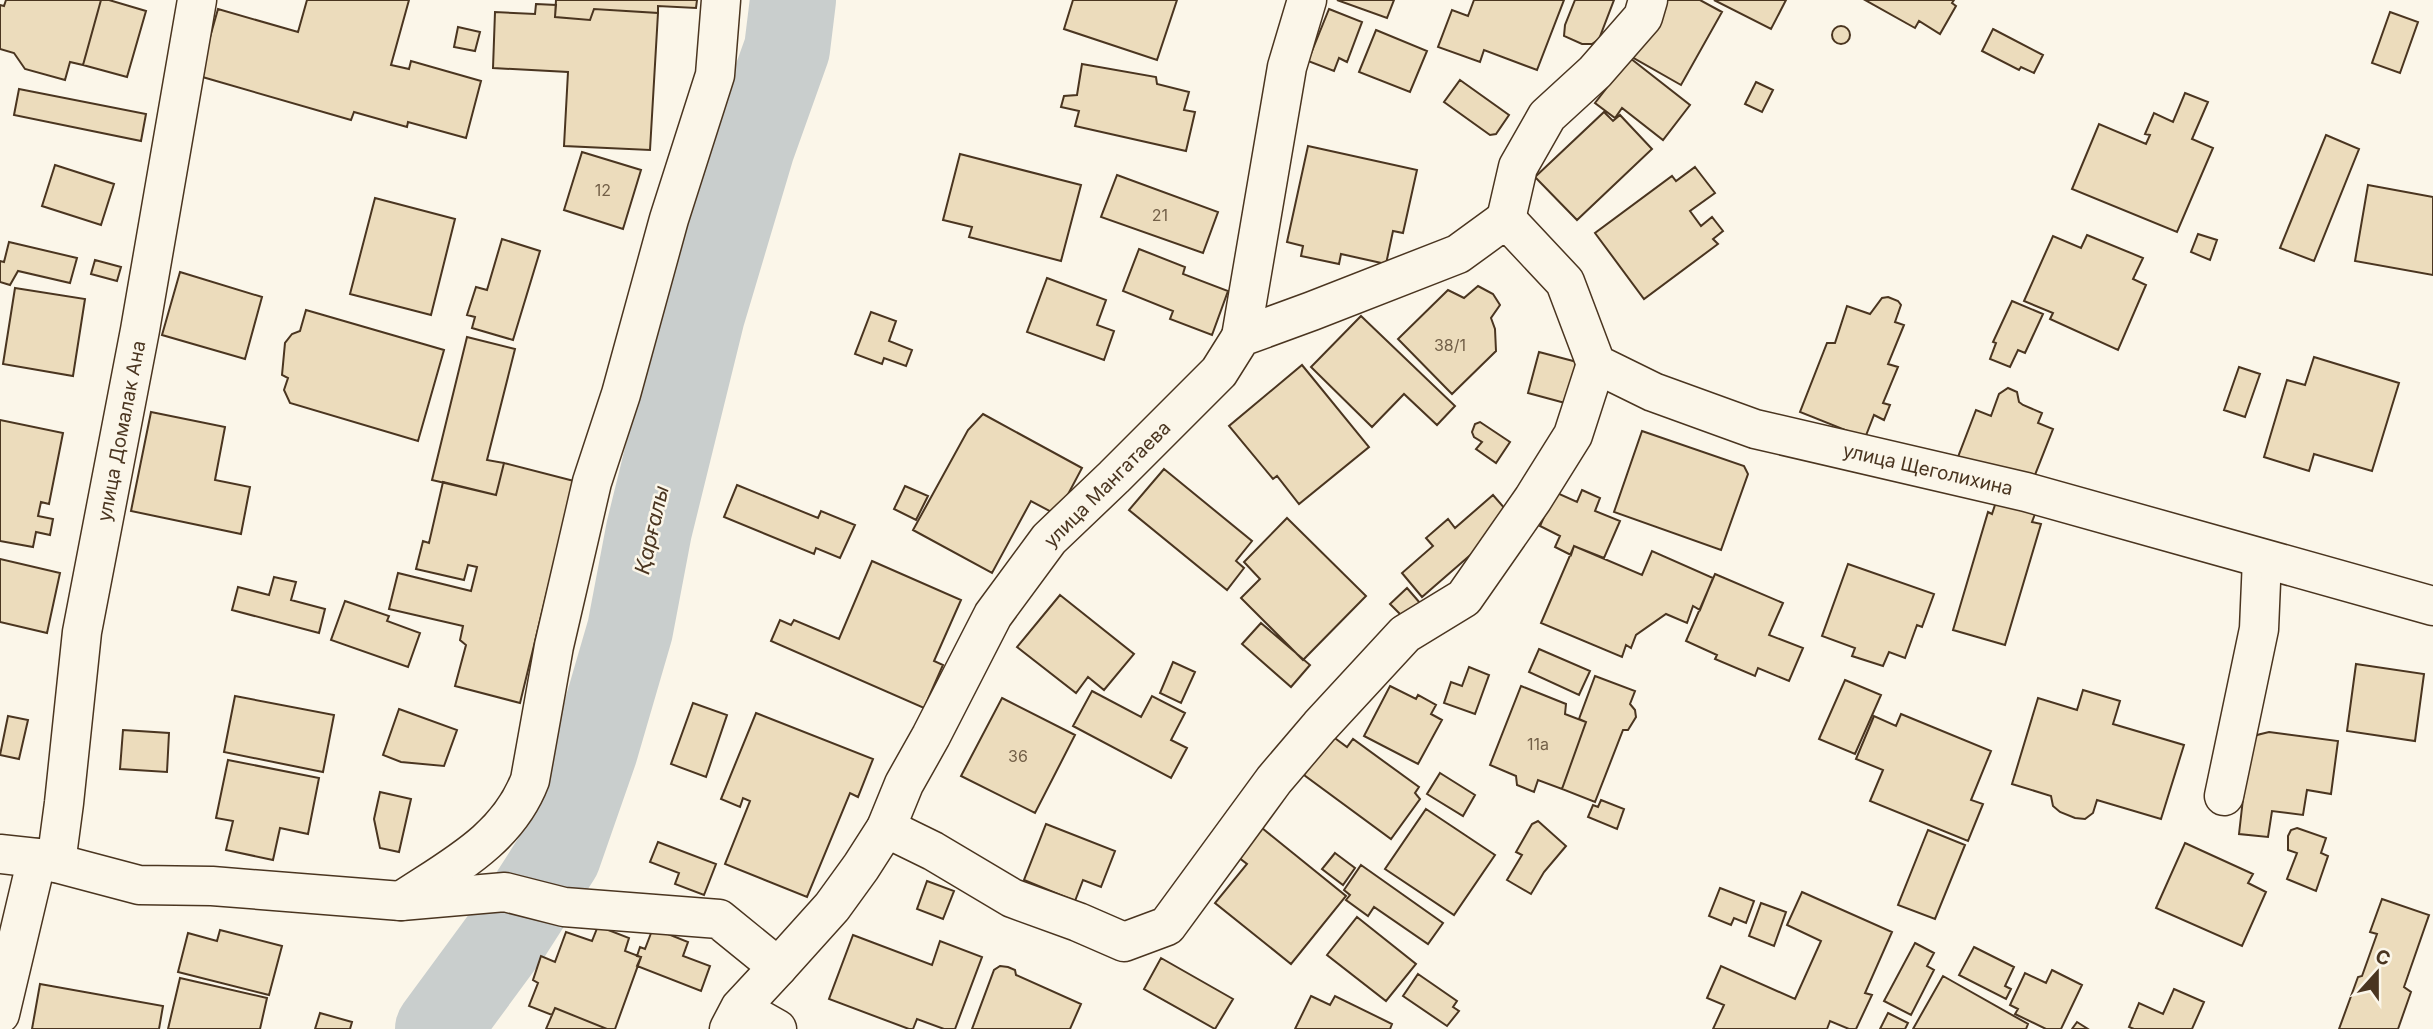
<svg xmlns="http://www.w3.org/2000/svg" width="2433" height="1029" font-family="Inter,sans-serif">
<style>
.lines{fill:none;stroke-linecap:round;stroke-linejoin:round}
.river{stroke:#c9cecd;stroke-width:86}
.building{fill:#ecdcbc;stroke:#4a3520;stroke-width:2}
.street-casing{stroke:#4a3520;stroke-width:41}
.secondary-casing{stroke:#4a3520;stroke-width:41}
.street{stroke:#fbf6e9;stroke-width:38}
.secondary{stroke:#fbf6e9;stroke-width:38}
.labels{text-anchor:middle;stroke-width:5;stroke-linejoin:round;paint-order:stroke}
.number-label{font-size:16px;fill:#725f47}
.street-label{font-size:19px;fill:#4a3520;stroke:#fbf6e9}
.water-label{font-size:21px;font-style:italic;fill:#4a3520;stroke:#fbf6e9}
</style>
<rect width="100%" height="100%" fill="#fbf6e9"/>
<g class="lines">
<path class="river" d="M 438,1029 L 510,931 L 558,856 L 595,750 L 630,630 L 649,530 L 702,315 L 752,147 L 787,49 L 793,0"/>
</g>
<path class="building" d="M 6,0 L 101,0 L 83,65 L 70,62 L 65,80 L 25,69 L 14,53 L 0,49 L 0,5 L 4,6 Z
M 101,0 L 109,0 L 146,11 L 127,77 L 83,65 Z
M 307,0 L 409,0 L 391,65 L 409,69 L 411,61 L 481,81 L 466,138 L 408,122 L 407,127 L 354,112 L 351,120 L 199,76 L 218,9 L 298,32 Z
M 556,0 L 697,0 L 696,8 L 658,6 L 658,13 L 594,9 L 590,20 L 555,17 Z
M 1073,0 L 1177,0 L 1157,60 L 1064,29 Z
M 1337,0 L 1394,0 L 1387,18 Z
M 1474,0 L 1564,0 L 1537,70 L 1484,50 L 1480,62 L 1438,47 L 1452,10 L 1468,16 Z
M 1575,0 L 1614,0 L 1599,39 L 1592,44 L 1582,44 L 1564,36 L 1565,25 Z
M 1664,0 L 1700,0 L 1722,12 L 1681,85 L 1632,57 Z
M 1714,0 L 1786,0 L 1771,29 Z
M 1865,0 L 1954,0 L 1952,3 L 1956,6 L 1940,34 L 1919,21 L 1915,28 Z
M 536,4 L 556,5 L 555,17 L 590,20 L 594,9 L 658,13 L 650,150 L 564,146 L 568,72 L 493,68 L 495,12 L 535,14 Z
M 1329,9 L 1362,22 L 1347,62 L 1339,58 L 1334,71 L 1308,61 Z
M 2390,12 L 2418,22 L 2400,73 L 2372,63 Z
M1832 35a9 9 0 1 1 18 0a9 9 0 1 1-18 0Z
M 458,27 L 480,32 L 475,51 L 454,47 Z
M 1993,29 L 2043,55 L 2034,73 L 2021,67 L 2019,70 L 1982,51 Z
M 1376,30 L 1427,51 L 1410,92 L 1359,72 Z
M 1630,58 L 1690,105 L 1663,140 L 1622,108 L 1615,118 L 1595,103 Z
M 1082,64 L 1156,77 L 1157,84 L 1189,92 L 1184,110 L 1195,112 L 1186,151 L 1075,126 L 1079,111 L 1061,107 L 1064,96 L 1077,95 Z
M 1460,80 L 1509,115 L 1496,134 L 1490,135 L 1444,102 Z
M 1756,82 L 1773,90 L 1762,112 L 1745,104 Z
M 19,89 L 146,114 L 141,141 L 14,115 Z
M 2185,93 L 2208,102 L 2192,139 L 2213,148 L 2177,232 L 2072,189 L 2099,124 L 2146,144 L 2150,135 L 2145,134 L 2154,113 L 2173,122 Z
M 1604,112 L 1613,121 L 1620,115 L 1652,149 L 1577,220 L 1535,177 Z
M 2326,135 L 2359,149 L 2314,261 L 2280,248 Z
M 1308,146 L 1417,170 L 1403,233 L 1393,231 L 1386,264 L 1341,254 L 1339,264 L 1301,256 L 1303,246 L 1287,242 Z
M 582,152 L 641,170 L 623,229 L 564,210 Z
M 960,154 L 1081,185 L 1061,261 L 969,237 L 972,227 L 943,220 Z
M 55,165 L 114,184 L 101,225 L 42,206 Z
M 1695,167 L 1715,193 L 1690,211 L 1701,226 L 1712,217 L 1723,231 L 1713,239 L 1718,244 L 1644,299 L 1595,233 L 1672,176 L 1676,181 Z
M 1117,175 L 1218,212 L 1203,253 L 1101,217 Z
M 2368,185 L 2433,197 L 2433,275 L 2355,261 Z
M 375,198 L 455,219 L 431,315 L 350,294 Z
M 2198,234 L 2217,240 L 2210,260 L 2191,252 Z
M 2087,235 L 2143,258 L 2133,279 L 2146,285 L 2118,350 L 2050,319 L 2053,313 L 2024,301 L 2053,236 L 2081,248 Z
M 502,239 L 540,251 L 513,340 L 472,328 L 475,317 L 467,315 L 476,287 L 487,290 Z
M 9,242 L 77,258 L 70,283 L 18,271 L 10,285 L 0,282 L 0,261 L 4,262 Z
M 1139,249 L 1185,267 L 1183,274 L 1228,291 L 1212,335 L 1170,319 L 1173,311 L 1123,291 Z
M 95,260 L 121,267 L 117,281 L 91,274 Z
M 180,272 L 262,297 L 245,359 L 162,335 Z
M 1047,278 L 1106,300 L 1097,325 L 1114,331 L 1104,360 L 1027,332 Z
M 1478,286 L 1493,294 L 1500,305 L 1491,318 L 1495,329 L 1496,351 L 1452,394 L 1398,339 L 1448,290 L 1464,298 Z
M 15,288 L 85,299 L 73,376 L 3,364 Z
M 1888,297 L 1898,301 L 1901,305 L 1895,322 L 1904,325 L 1888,364 L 1898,367 L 1883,403 L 1890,405 L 1884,420 L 1874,415 L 1865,438 L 1800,412 L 1827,343 L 1835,343 L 1847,306 L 1870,314 L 1882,298 Z
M 2012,301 L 2043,314 L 2025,353 L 2018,350 L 2010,367 L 1990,359 L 1996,343 L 1993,342 Z
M 306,310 L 444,350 L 418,441 L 290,403 L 284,390 L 288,378 L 282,375 L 285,343 L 292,334 L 300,331 Z
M 871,312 L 896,321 L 889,341 L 912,350 L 906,366 L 884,358 L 882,364 L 855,354 Z
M 1361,316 L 1455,406 L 1437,425 L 1404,394 L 1372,427 L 1311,367 Z
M 467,337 L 515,349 L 487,460 L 504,463 L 496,495 L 432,480 Z
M 1539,352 L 1577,362 L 1565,403 L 1528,393 Z
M 2314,357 L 2399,383 L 2372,471 L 2314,454 L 2309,471 L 2264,457 L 2287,380 L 2305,385 Z
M 1302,365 L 1369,447 L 1299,504 L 1277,476 L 1273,479 L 1229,426 Z
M 2239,367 L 2260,374 L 2245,417 L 2224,410 Z
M 2008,388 L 2017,392 L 2019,402 L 2023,405 L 2042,413 L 2038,423 L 2053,429 L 2031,485 L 1958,457 L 1976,410 L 1991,416 L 1999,394 Z
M 151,412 L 225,427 L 215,480 L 250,487 L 241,534 L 131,511 Z
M 983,414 L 1082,468 L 1057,515 L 1031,501 L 992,573 L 913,530 L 968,430 Z
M 0,420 L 63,433 L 49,504 L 41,502 L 38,516 L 53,519 L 50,535 L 36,532 L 33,547 L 0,541 Z
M 1480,422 L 1510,442 L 1496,463 L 1476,449 L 1482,442 L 1474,437 L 1472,432 L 1475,424 Z
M 1642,431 L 1744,466 L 1748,474 L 1721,550 L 1614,512 Z
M 504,463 L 574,481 L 520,703 L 455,686 L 466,645 L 460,640 L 463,626 L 389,609 L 398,573 L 471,591 L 477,567 L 468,565 L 464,580 L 416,569 L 423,541 L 429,543 L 443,482 L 496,495 Z
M 1164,469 L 1252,541 L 1236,561 L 1244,568 L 1227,590 L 1129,510 Z
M 737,485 L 818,518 L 821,511 L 855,525 L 840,558 L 816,548 L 814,554 L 724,517 Z
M 905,486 L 928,496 L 916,520 L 894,509 Z
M 1582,490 L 1600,498 L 1595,511 L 1620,521 L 1604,558 L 1574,546 L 1571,555 L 1555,547 L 1560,536 L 1540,526 L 1555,492 L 1577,502 Z
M 1493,495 L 1513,518 L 1422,597 L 1402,573 L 1433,546 L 1426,538 L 1448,519 L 1455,528 Z
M 1996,502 L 2035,514 L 2032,522 L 2041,524 L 2005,645 L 1953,630 L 1988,512 L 1992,514 Z
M 1287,518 L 1366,596 L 1303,660 L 1241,598 L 1260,579 L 1244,562 Z
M 1574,546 L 1642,575 L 1652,551 L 1713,578 L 1700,610 L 1693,606 L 1687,623 L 1666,614 L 1636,635 L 1631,648 L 1626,645 L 1622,657 L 1541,623 Z
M 0,559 L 60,573 L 47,633 L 0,622 Z
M 872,561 L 961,600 L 934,661 L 943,665 L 924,708 L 771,641 L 780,620 L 791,625 L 794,620 L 839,639 Z
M 1848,564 L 1934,594 L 1922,627 L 1917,625 L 1905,658 L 1889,652 L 1883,666 L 1852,656 L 1855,648 L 1822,636 Z
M 1715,574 L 1783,603 L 1769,635 L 1803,648 L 1789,681 L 1758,668 L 1755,676 L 1715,659 L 1717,655 L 1686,641 Z
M 274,577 L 296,582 L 291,600 L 325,609 L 319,633 L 232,610 L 238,587 L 269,595 Z
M 1407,588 L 1420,603 L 1404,618 L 1390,604 Z
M 1060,595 L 1134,654 L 1104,690 L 1088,677 L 1076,693 L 1017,647 Z
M 345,601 L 389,616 L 387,621 L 420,633 L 408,667 L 331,640 Z
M 1261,623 L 1310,665 L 1291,687 L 1242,644 Z
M 1539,649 L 1590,671 L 1579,695 L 1529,672 Z
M 1173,662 L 1195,672 L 1181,703 L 1160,693 Z
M 2356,664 L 2424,674 L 2415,741 L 2347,731 Z
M 1469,667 L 1489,675 L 1475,714 L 1444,703 L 1451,682 L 1462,686 Z
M 1595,676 L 1635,691 L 1630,704 L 1635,710 L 1636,717 L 1628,730 L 1623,730 L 1595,802 L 1562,789 L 1586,722 L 1579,719 Z
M 1845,680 L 1881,695 L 1855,754 L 1819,739 Z
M 1390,686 L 1416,699 L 1418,695 L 1436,705 L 1431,714 L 1442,720 L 1418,764 L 1364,736 Z
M 1521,686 L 1566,704 L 1565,714 L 1586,722 L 1562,789 L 1538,780 L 1534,792 L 1517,785 L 1516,776 L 1490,765 Z
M 2083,690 L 2120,701 L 2113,724 L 2184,745 L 2161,819 L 2097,800 L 2093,813 L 2085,819 L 2075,818 L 2060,812 L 2053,806 L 2051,796 L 2012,784 L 2038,698 L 2077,710 Z
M 1092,691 L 1141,717 L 1152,696 L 1185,713 L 1171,740 L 1187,748 L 1171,778 L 1073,726 Z
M 235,696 L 334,715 L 323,772 L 224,752 Z
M 1002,698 L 1075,735 L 1035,813 L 961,776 Z
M 693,703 L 727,715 L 706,777 L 671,764 Z
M 399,709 L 457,730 L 444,766 L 401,762 L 383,755 Z
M 756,713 L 873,759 L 858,797 L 850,793 L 807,897 L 725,864 L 750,801 L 743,798 L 740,807 L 721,799 Z
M 1901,714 L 1991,751 L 1971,800 L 1983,804 L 1968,841 L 1870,801 L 1883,770 L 1856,759 L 1874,716 L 1896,726 Z
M 8,716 L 28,720 L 19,759 L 0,755 Z
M 123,730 L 169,733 L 167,772 L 120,769 Z
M 2269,732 L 2338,741 L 2331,794 L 2307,790 L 2303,815 L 2272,811 L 2268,837 L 2239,834 L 2249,746 L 2257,735 Z
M 1332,736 L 1347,747 L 1353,739 L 1419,787 L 1415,793 L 1420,799 L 1391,839 L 1304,775 Z
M 228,760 L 319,778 L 308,834 L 280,828 L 273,860 L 226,850 L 233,821 L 216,818 Z
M 1440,773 L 1475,795 L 1463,816 L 1427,794 Z
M 380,792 L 411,799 L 399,852 L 380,848 L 374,819 Z
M 1601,800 L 1624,809 L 1617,829 L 1588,817 L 1593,805 L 1598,807 Z
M 1426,809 L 1495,855 L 1454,915 L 1385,869 Z
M 1538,821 L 1566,846 L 1544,872 L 1531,894 L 1507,880 L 1522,855 L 1516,852 L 1532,824 Z
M 1046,824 L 1115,851 L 1101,887 L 1083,880 L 1075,901 L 1024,880 Z
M 1262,828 L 1346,896 L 1291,964 L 1215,903 L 1247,864 L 1238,857 Z
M 2297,828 L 2326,838 L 2321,853 L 2328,856 L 2316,891 L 2287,879 L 2297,853 L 2288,850 L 2288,836 L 2291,830 Z
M 1928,830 L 1965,845 L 1935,919 L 1898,905 Z
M 658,842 L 716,864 L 704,895 L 675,884 L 679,873 L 650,862 Z
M 2185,843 L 2253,874 L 2248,883 L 2266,892 L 2242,946 L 2156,908 Z
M 1335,853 L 1355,868 L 1343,885 L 1322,869 Z
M 1361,865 L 1443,923 L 1428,944 L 1374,907 L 1368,916 L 1346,900 L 1350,895 L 1344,890 Z
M 927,881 L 954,891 L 943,919 L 917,909 Z
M 1720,888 L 1754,901 L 1746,923 L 1734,918 L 1731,925 L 1709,916 Z
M 1802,892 L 1892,932 L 1865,993 L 1872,995 L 1856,1029 L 1849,1029 L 1830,1021 L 1827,1029 L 1713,1029 L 1724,1005 L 1707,998 L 1721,966 L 1795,999 L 1821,941 L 1787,925 Z
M 2382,899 L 2429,915 L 2404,987 L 2411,992 L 2398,1029 L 2339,1029 L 2358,977 L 2362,976 L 2377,934 L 2370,932 Z
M 1761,903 L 1786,912 L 1774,946 L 1749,936 Z
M 1357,917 L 1416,964 L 1386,1001 L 1327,955 Z
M 598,926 L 629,938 L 625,951 L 641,957 L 615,1029 L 607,1029 L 555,1008 L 552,1015 L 529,1006 L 538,983 L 533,980 L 541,956 L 555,962 L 566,932 L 592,941 Z
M 653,928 L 688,942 L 683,956 L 710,966 L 701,991 L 637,966 L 641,957 L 637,956 L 640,947 L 645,949 Z
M 220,930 L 282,946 L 269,995 L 178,972 L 188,933 L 217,941 Z
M 853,935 L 932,965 L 940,941 L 982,957 L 955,1029 L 944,1029 L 917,1019 L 913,1029 L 909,1029 L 829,999 Z
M 1915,943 L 1934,953 L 1927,966 L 1934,970 L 1911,1015 L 1884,1001 Z
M 1974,947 L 2014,967 L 2005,986 L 2011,989 L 2006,999 L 1959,975 Z
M 1161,958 L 1233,999 L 1215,1029 L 1144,989 Z
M 1000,966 L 1008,967 L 1015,970 L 1016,975 L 1081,1004 L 1070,1029 L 972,1029 L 994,970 Z
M 2052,970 L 2082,985 L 2061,1029 L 2046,1029 L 2015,1014 L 2018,1009 L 2010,1005 L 2025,973 L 2046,983 Z
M 1418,974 L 1457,1001 L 1453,1007 L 1459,1011 L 1447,1026 L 1403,996 Z
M 1943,976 L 2028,1024 L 2026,1029 L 1913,1029 Z
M 180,978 L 267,998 L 260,1029 L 168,1029 Z
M 40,984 L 163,1006 L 159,1029 L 32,1029 Z
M 2174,989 L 2204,1002 L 2192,1029 L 2134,1029 L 2129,1027 L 2139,1003 L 2163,1014 Z
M 1311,996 L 1330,1005 L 1335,996 L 1392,1024 L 1390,1029 L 1295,1029 Z
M 555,1008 L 607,1029 L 546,1029 Z
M 320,1013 L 352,1022 L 350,1029 L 315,1029 Z
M 1888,1013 L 1908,1023 L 1905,1029 L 1880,1029 Z
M 2077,1022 L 2088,1029 L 2072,1029 Z"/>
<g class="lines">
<g class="street-casing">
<path id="street" d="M 1506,219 L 1518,167 L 1547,116 L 1595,72 L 1643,17 L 1648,0
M 1241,337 L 1287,67 L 1307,0
M 2224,796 L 2259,629 L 2262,559
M 886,828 L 933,851 L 1012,898 L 1078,922 L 1124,942 L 1167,926 L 1274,780 L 1320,726 L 1405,634 L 1464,598 L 1533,499 L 1573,435 L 1596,364
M 56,863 L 64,803 L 82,632 L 140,330 L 197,0
M 401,901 C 452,867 507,840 530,780 L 554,646 L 592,482 L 621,394 L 669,219 L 715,75 L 721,0
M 740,1008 L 777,1029
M 0,1014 L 37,858
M 729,1029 L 740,1008 L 778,967"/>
</g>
<g class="secondary-casing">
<path id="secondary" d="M 0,854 L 37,858 L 139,885 L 212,886 L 401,901 L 505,892 L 564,907 L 719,919 L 778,967 L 832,907 L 861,867 L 886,828 L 904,784 L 931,736 L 993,615 L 1049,539 L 1114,477 L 1219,372 L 1241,337 L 1312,311 L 1458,254 L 1506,219 L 1565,282 L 1596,364 L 1653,392 L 1755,429 L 2026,492 L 2433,606"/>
</g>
<use href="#street" class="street"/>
<use href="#secondary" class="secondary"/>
</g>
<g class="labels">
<g class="number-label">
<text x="603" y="196">12</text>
<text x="1160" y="221">21</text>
<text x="1450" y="351">38/1</text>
<text x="1538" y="750">11а</text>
<text x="1018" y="762">36</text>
</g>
<g class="street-label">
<text transform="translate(121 431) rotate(-79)" y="7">улица Домалак Ана</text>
<text transform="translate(1928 469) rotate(13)" y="7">улица Щеголихина</text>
<text transform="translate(1107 484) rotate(-45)" y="7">улица Мангатаева</text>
</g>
<g class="water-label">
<text transform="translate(652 530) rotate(-77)" y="7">Қарғалы</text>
</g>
</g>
<g transform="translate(2377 973) rotate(21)" stroke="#fbf6e9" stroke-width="5" paint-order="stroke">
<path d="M0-5L12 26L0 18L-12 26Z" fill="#4a3520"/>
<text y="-10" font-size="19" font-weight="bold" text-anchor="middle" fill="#4a3520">С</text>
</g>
</svg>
